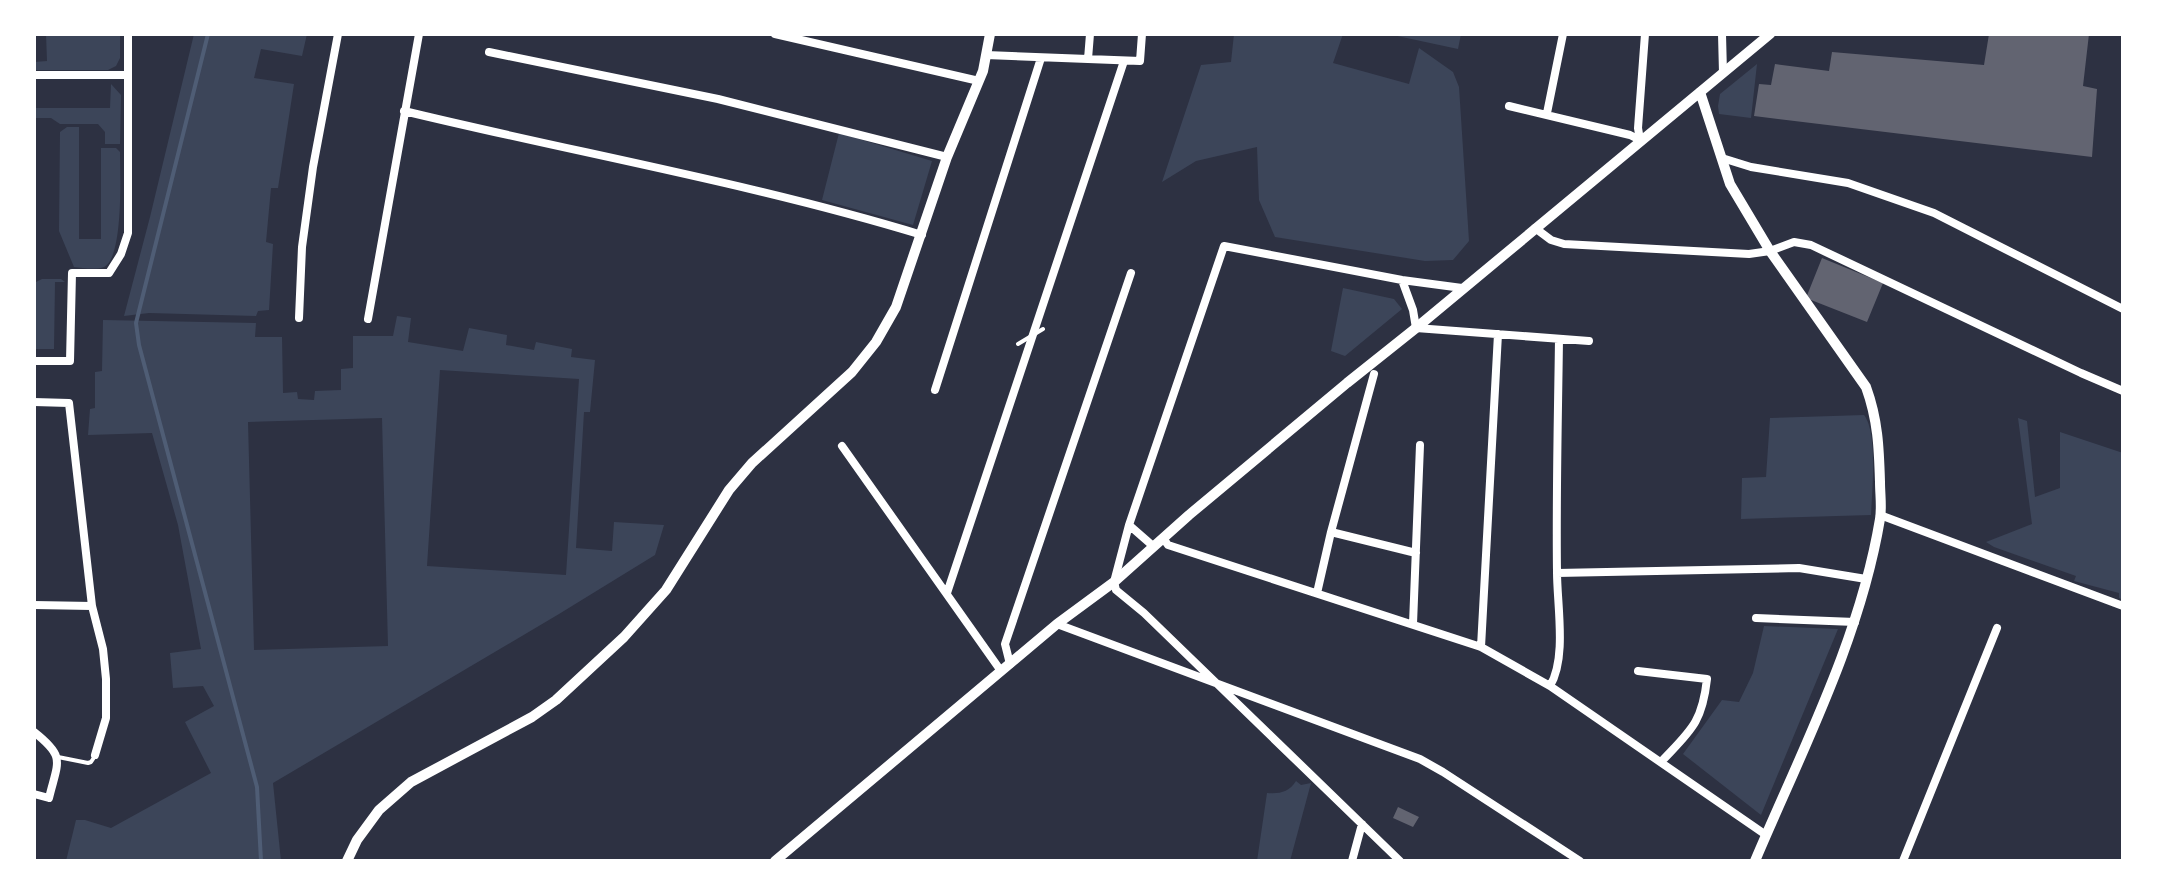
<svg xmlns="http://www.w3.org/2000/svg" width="2157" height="895" font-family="'PT Sans Narrow',sans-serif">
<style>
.green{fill:#3c4559;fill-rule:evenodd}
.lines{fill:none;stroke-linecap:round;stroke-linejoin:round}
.stream{stroke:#4f5d75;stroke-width:4}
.building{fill:#626471}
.service{stroke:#fff;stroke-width:4}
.minor{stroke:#fff;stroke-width:8}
.tertiary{stroke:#fff;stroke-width:10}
</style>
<rect width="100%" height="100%" fill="#2d3142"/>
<path class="green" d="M 46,34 L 120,34 L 120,58 L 116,66 L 108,70 L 34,70 L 34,62 L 47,61 Z
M 194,34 L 307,34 L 302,56 L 261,49 L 254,78 L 294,84 L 278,188 L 271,188 L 266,242 L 273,244 L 269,310 L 258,311 L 256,316 L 149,313 L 124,316 L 150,217 Z
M 1234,34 L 1343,34 L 1333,63 L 1409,84 L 1419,48 L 1453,72 L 1459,87 L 1469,241 L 1453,260 L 1425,261 L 1275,237 L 1259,200 L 1257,147 L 1196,161 L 1162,182 L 1201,65 L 1231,62 Z
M 1388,34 L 1461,34 L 1458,49 Z
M 1757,64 L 1751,118 L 1719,114 L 1718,106 L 1720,94 Z
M 111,84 L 121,95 L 120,144 L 105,144 L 105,132 L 98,124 L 60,124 L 51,118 L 34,118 L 34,108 L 110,108 Z
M 67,127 L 79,127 L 79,239 L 101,239 L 101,148 L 116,148 L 120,152 C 120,173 124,257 104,267 C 97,270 82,268 74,267 L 59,231 L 60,132 Z
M 839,133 L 932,161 L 913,225 L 822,200 Z
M 42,279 L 61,279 L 65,282 L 55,282 L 54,349 L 34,349 L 34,283 Z
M 1343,288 L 1394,299 L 1402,309 L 1345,356 L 1331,351 Z
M 397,316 L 411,318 L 408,342 L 463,351 L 469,328 L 507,335 L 506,345 L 534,350 L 536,342 L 572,349 L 571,357 L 595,360 L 590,412 L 584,412 L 576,548 L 612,551 L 614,522 L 664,525 L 655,555 L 559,614 L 273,783 L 281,861 L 66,861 L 76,820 L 85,820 L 111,828 L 211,773 L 185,722 L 214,706 L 203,686 L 173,688 L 170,653 L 201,649 L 178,525 L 152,433 L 88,435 L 90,409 L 95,408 L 95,372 L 102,371 L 103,320 L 256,323 L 255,337 L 282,337 L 283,393 L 297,392 L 298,399 L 314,400 L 315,391 L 341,390 L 341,369 L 353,368 L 353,336 L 393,336 ZM 440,370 L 579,379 L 566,575 L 427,566 ZM 382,418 L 388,646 L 254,650 L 248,422 Z
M 1864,415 C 1878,433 1872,492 1871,515 L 1741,519 L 1742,478 L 1766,477 L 1770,418 Z
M 2018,418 L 2027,421 L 2035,497 L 2060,488 L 2060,432 L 2123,453 L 2123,600 L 2119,598 L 2119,593 L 2074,581 L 2076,576 L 1994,547 L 1986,542 L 2032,524 Z
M 1764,626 L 1838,629 L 1761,815 L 1683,754 L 1722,700 L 1739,702 L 1753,673 Z
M 1296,781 L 1301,785 L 1311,783 L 1290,861 L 1257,861 L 1267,793 C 1280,794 1289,792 1296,781 Z"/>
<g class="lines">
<path class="stream" d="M 208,34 L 136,323 L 139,345 L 257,787 L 261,861"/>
</g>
<path class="building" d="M 1989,34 L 2089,34 L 2083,86 L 2097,89 L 2092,157 L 1754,116 L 1759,84 L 1771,85 L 1775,64 L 1829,71 L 1832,52 L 1984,65 Z
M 1822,258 L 1883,283 L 1867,322 L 1806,298 Z
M 1398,807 L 1419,817 L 1413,827 L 1393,818 Z"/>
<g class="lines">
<path class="service" d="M 1018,344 L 1043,329
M 58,757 L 88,763 L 91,762 L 95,756"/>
<path class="minor" d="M 775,34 L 979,81
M 1722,34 L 1723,73
M 489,52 L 718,99 L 947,157
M 986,55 L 1140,61 L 1142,34
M 1088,59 L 1090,34
M 34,75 L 128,75
M 1509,106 L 1630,135 L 1640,140
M 404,111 C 577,153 751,183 922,235
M 1547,113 L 1563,34
M 1640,140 L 1638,128 L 1645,34
M 1722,158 L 1751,167 L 1848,183 L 1934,213 L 2123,309
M 1535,228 L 1551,240 L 1564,244 L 1749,254 L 1770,251 L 1794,242 L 1811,245 L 2081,373 L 2123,391
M 1402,280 L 1413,310 L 1416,328 L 1589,341
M 299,318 L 302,247 L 313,167 L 338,34
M 368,319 L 419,34
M 34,361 L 70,361 L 72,273 L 109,273 L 121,254 L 128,233 L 128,34
M 935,390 L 1041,58
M 34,402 L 69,403 L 92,606 L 103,649 L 106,679 L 106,718 L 95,755
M 842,446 L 1001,671
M 1880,515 L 2123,606
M 1129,525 L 1224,246 L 1402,280 L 1462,288
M 1331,532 L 1416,553
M 1163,538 L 1168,545 L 1481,647 L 1550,686 L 1766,835
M 1153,546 L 1129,525 L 1114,582 L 1116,590 L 1144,613 L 1400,861
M 1557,573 L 1799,568 L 1866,579
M 947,593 L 1124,61
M 1317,593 L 1331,532 L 1374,374
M 34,605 L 92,606
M 1756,618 L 1855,622
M 1057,624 L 1420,759 L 1443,772 L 1580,861
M 1413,624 L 1420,445
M 1481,647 L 1498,334
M 1010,664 L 1005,644 L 1131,273
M 1638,671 L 1707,679 C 1702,724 1690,731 1661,762
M 1550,686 C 1567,658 1557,605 1557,572 C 1556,494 1558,417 1559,339
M 34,732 C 66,757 58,761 49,798 L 34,794
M 1352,861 L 1362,824
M 1903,861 L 1997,628"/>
<path class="tertiary" d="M 1700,92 L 1730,184 L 1770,251 L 1866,387 C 1878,420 1879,448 1880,482 C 1880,494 1882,507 1880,519 C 1860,639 1802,750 1755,861
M 347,861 L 357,840 L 379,810 L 411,782 L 532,717 L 556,700 L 624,637 L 666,590 L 729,490 L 752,463 L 852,372 L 876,342 L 896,307 L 947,157 L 983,71 L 990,34
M 775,861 L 1057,624 L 1114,582 L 1189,515 L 1347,383 L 1416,328 L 1770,34"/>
</g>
<rect width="2157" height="895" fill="none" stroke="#ffffff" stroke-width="72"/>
</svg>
